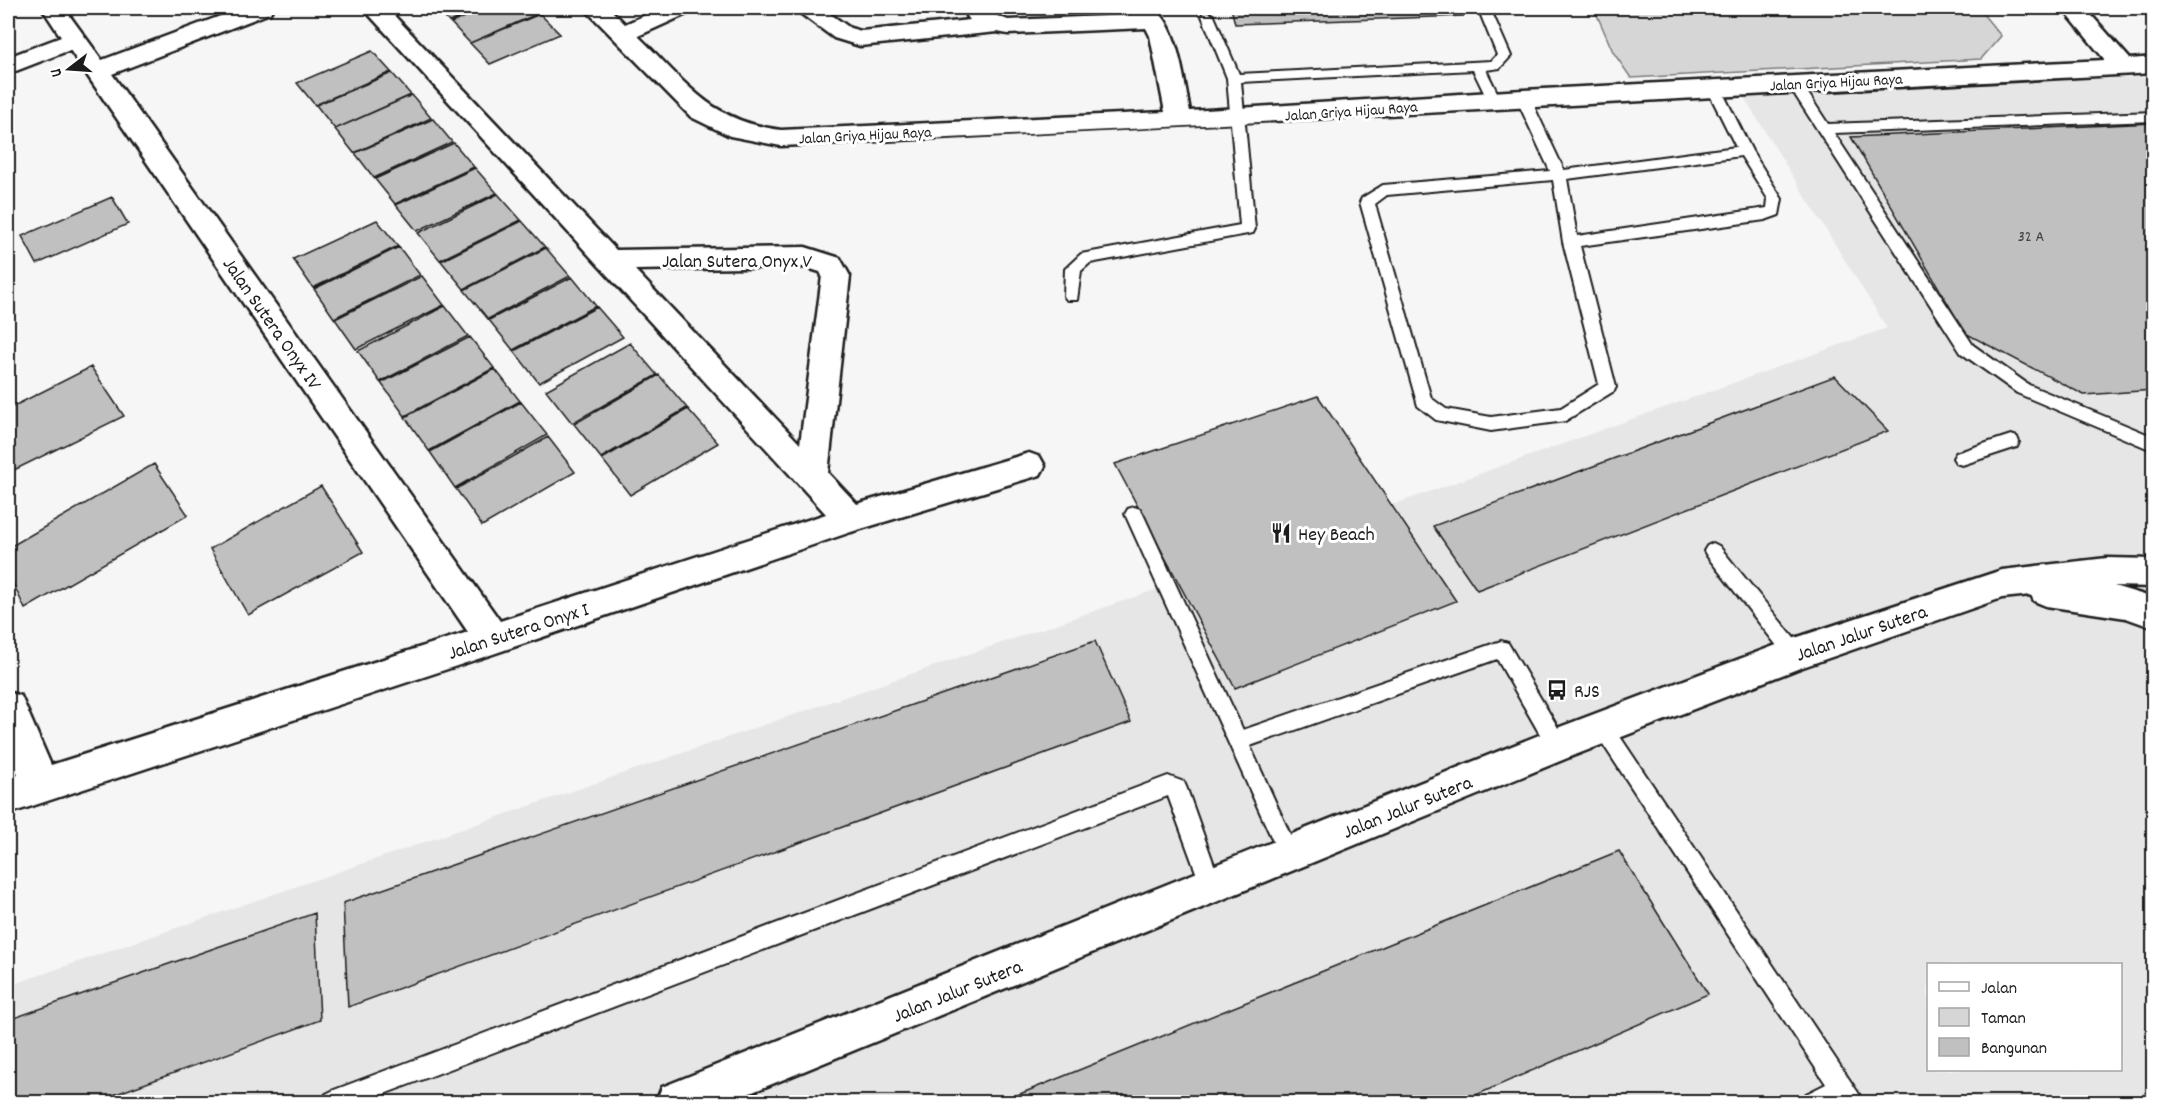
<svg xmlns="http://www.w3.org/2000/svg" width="2161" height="1110" font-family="Dekko,sans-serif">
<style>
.built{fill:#e6e6e6;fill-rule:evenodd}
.green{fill:#d6d6d6;stroke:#797979;stroke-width:1.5}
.building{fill:#c0c0c0;stroke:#1c1c1c;stroke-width:1.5}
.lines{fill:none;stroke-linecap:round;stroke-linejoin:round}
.lane-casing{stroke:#1c1c1c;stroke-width:4}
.street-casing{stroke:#1c1c1c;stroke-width:5}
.secondary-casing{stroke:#1c1c1c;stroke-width:5}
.path{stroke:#1c1c1c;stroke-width:3;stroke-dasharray:1.5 4;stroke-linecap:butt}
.lane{fill:#fff;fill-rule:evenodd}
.street{fill:#fff;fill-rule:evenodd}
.secondary{fill:#fff;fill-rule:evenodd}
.labels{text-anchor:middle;stroke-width:6;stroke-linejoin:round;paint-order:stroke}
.far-street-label{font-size:16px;fill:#1c1c1c;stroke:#fff}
.number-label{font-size:16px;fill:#454545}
.street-label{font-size:20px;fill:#1c1c1c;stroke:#fff}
.poi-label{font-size:20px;fill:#1c1c1c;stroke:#fff;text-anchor:start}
</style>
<rect width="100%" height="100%" fill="#f6f6f6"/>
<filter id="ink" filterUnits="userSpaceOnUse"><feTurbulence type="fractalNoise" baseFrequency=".0167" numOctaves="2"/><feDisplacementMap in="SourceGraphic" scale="12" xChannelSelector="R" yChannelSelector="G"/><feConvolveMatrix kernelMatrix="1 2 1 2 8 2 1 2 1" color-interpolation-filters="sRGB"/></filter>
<g filter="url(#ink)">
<path class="built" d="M 2153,77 L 2153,1102 L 8,1102 L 8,986 L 1149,592 L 1887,328 L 1740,91 ZM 1928,964 L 2120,964 L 2120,1070 L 1928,1070 Z"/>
<path class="green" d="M 1594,8 L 1978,8 L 2001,36 L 1981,59 L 1631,78 L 1613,52 Z"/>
<path class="building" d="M 436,8 L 484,8 L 449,22 Z
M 486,8 L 533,8 L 539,13 L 470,43 L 451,23 Z
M 1231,8 L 1459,8 L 1463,16 L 1235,24 Z
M 540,14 L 560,34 L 490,64 L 470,43 Z
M 372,51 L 391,72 L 315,105 L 297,83 Z
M 392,73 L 411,95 L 335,129 L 316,105 Z
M 412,95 L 431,118 L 354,153 L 335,129 Z
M 433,119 L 452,142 L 374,178 L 355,153 Z
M 2154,123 L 2154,390 L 2084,395 L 1965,333 L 1851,137 Z
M 454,143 L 474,167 L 395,204 L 375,179 Z
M 475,168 L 497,193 L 417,231 L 396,205 Z
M 498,194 L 521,220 L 440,260 L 418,233 Z
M 112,197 L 128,224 L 37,264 L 22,236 Z
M 377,220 L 398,246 L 313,288 L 293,259 Z
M 522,221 L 545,247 L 464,289 L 441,261 Z
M 399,247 L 420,275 L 334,318 L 314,289 Z
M 546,248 L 570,276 L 488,319 L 464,290 Z
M 422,276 L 444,305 L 356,349 L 335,319 Z
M 572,277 L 596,306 L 513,350 L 489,320 Z
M 445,306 L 468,336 L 380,382 L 358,351 Z
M 597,307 L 623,337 L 539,383 L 514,351 Z
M 470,337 L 494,368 L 405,416 L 381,383 Z
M 630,343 L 657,375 L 572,423 L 546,390 Z
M 91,367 L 124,416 L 8,473 L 8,409 Z
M 495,369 L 520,401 L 429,451 L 405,417 Z
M 659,375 L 687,408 L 601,458 L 574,424 Z
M 1835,376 L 1888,431 L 1477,590 L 1433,526 Z
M 1318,396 L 1456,601 L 1235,688 L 1115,464 Z
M 521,402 L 547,435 L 455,488 L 430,452 Z
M 688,409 L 718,443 L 630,495 L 602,459 Z
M 548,437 L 575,472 L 482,526 L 456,489 Z
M 154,464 L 188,515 L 25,609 L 8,572 L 8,548 Z
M 321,486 L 363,552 L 248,615 L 210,549 Z
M 1095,641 L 1131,722 L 348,1007 L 343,903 Z
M 1619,851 L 1708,994 L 1460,1102 L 1000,1102 Z
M 315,913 L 320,1020 L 94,1102 L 8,1102 L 8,1020 Z"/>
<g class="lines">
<g class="lane-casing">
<path id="lane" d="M 1478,8 L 1490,8 L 1511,56 L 1500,68 L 1486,70 L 1501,100 L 1499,103 L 1489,103 L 1473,70 L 1241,82 L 1255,229 L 1253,233 L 1090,263 L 1081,271 L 1077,300 L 1067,300 L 1064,296 L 1065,269 L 1081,254 L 1240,225 L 1227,78 L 1202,16 L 1203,13 L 1208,12 L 1214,16 L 1239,74 L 1491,61 L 1497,55 Z
M 1795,80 L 1800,81 L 1828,124 L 2154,112 L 2154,121 L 1834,133 L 1973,345 L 2029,385 L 2154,437 L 2154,451 L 2017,393 L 1961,353 L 1788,84 Z
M 1713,83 L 1720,87 L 1752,151 L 1782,199 L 1779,215 L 1765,220 L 1580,246 L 1616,387 L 1614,391 L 1565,421 L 1491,431 L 1436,420 L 1418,406 L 1360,202 L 1362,198 L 1383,185 L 1550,171 L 1516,98 L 1523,94 L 1530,98 L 1564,170 L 1736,147 L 1706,87 ZM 1741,156 L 1768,199 L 1767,208 L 1577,236 L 1567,179 ZM 1553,180 L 1563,242 L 1599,384 L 1561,408 L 1491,417 L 1446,409 L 1431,398 L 1375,204 L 1387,195 Z
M 2011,435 L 2017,437 L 2019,442 L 2017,447 L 1962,465 L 1956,463 L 1953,458 L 1956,453 Z
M 1134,507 L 1140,509 L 1143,514 L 1243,730 L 1501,641 L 1508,643 L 1564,738 L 1567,745 L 1564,752 L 1557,754 L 1550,752 L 1497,659 L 1250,746 L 1299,854 L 1296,861 L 1289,864 L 1282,861 L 1125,514 L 1128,509 Z
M 1713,543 L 1719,546 L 1802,648 L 1804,654 L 1802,660 L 1795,662 L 1788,660 L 1707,556 L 1704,551 L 1707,546 Z
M 1604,720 L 1611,723 L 1859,1094 L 1862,1102 L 1803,1102 L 1806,1094 L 1826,1084 L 1597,735 L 1594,729 L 1597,723 Z
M 1168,776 L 1184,782 L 1187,789 L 1222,887 L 1218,894 L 1211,898 L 1204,894 L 1168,796 L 363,1102 L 322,1102 L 326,1094 L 334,1090 Z"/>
</g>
<g class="street-casing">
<path id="street" d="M 42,8 L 64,8 L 102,60 L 242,8 L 273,8 L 270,13 L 112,74 L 500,621 L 826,514 L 363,8 L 387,8 L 616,250 L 805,247 L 840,258 L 850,276 L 828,473 L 857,504 L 1029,453 L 1040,457 L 1045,466 L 1040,475 L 851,532 L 493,654 L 8,814 L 8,778 L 18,775 L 8,749 L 8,692 L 21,696 L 51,765 L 468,632 L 70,50 L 8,74 L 8,57 L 61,37 ZM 804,267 L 820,272 L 822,276 L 800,444 L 635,270 Z
M 584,8 L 609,8 L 625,24 L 662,8 L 692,8 L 689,13 L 638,36 C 687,83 709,121 781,130 L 1165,112 L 1150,36 L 1146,28 L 1008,34 L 997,32 L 860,46 L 834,38 L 800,13 L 797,8 L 822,8 L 850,28 L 861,31 L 970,20 L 967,16 L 971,11 L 979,9 L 1008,20 L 1131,15 L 1126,8 C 1133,8 1143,6 1150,8 C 1177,14 1185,87 1190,111 L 1523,90 L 2105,60 L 2062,8 L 2085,8 L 2130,59 L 2154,57 L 2154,73 C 1696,97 1239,125 781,146 L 730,136 L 691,117 Z"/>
</g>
<g class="secondary-casing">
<path id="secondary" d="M 2107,558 L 2154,559 L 2154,587 L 2114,586 L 2154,598 L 2154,628 L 2126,618 L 2046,606 L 2034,601 L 2031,595 L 2002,598 L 1800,668 L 1570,757 L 728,1102 L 656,1102 L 662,1087 L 677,1081 L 1544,733 L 1795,638 L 2002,570 Z"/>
</g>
<path class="path" d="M 2139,8 L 2154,14"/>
<use href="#lane" class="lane"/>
<use href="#street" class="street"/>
<use href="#secondary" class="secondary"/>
</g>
</g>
<defs>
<g id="restaurant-bare" transform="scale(1.62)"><path d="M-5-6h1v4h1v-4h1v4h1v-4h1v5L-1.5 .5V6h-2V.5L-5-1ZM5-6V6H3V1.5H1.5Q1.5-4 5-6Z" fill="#1c1c1c" stroke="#fff" stroke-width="2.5" paint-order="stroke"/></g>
<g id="bus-bare" transform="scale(1.62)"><path d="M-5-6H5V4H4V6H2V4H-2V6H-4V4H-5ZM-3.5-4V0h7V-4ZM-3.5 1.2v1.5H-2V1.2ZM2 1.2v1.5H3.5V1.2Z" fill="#1c1c1c" stroke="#fff" stroke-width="2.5" paint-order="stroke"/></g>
</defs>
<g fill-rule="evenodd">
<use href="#restaurant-bare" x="1281" y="533"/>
<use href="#bus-bare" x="1557" y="690"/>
</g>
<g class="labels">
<g class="far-street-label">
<text transform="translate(1836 81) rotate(-3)" y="6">Jalan Griya Hijau Raya</text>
<text transform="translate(1351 110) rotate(-4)" y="6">Jalan Griya Hijau Raya</text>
<text transform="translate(865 134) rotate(-3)" y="6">Jalan Griya Hijau Raya</text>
</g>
<g class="number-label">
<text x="2031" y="241">32 A</text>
</g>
<g class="street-label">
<text x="737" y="267">Jalan Sutera Onyx V</text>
<text transform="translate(273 323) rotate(55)" y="7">Jalan Sutera Onyx IV</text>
<text transform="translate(518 630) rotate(-18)" y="7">Jalan Sutera Onyx I</text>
<text transform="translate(1861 632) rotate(-19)" y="7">Jalan Jalur Sutera</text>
<text transform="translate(1407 806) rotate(-22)" y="7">Jalan Jalur Sutera</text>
<text transform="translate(957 990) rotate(-22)" y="7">Jalan Jalur Sutera</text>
</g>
<g class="poi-label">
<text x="1298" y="540">Hey Beach</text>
<text x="1574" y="697">RJS</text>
</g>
</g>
<rect width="2161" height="1110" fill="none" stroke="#fff" stroke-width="30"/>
<rect x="15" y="15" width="2131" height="1080" fill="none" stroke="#1c1c1c" stroke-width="2" filter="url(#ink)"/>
<rect x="1927" y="963" width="195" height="108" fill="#ffffff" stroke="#a4a4a4" stroke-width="1.5"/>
<rect x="1939" y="982" width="30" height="9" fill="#ffffff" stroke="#a4a4a4" stroke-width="1.5"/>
<text x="1981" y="993" font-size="18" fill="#1c1c1c">Jalan</text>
<rect x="1939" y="1008" width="30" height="18" fill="#d6d6d6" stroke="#a4a4a4" stroke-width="1.5"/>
<text x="1981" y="1023" font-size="18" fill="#1c1c1c">Taman</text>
<rect x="1939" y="1038" width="30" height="18" fill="#c0c0c0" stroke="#a4a4a4" stroke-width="1.5"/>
<text x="1981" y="1053" font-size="18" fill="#1c1c1c">Bangunan</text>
<g transform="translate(69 69) rotate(253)" stroke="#ffffff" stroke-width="4.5" paint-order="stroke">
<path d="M0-4.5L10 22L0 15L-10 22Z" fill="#1c1c1c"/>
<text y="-9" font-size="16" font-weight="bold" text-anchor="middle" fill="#1c1c1c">U</text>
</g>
</svg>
